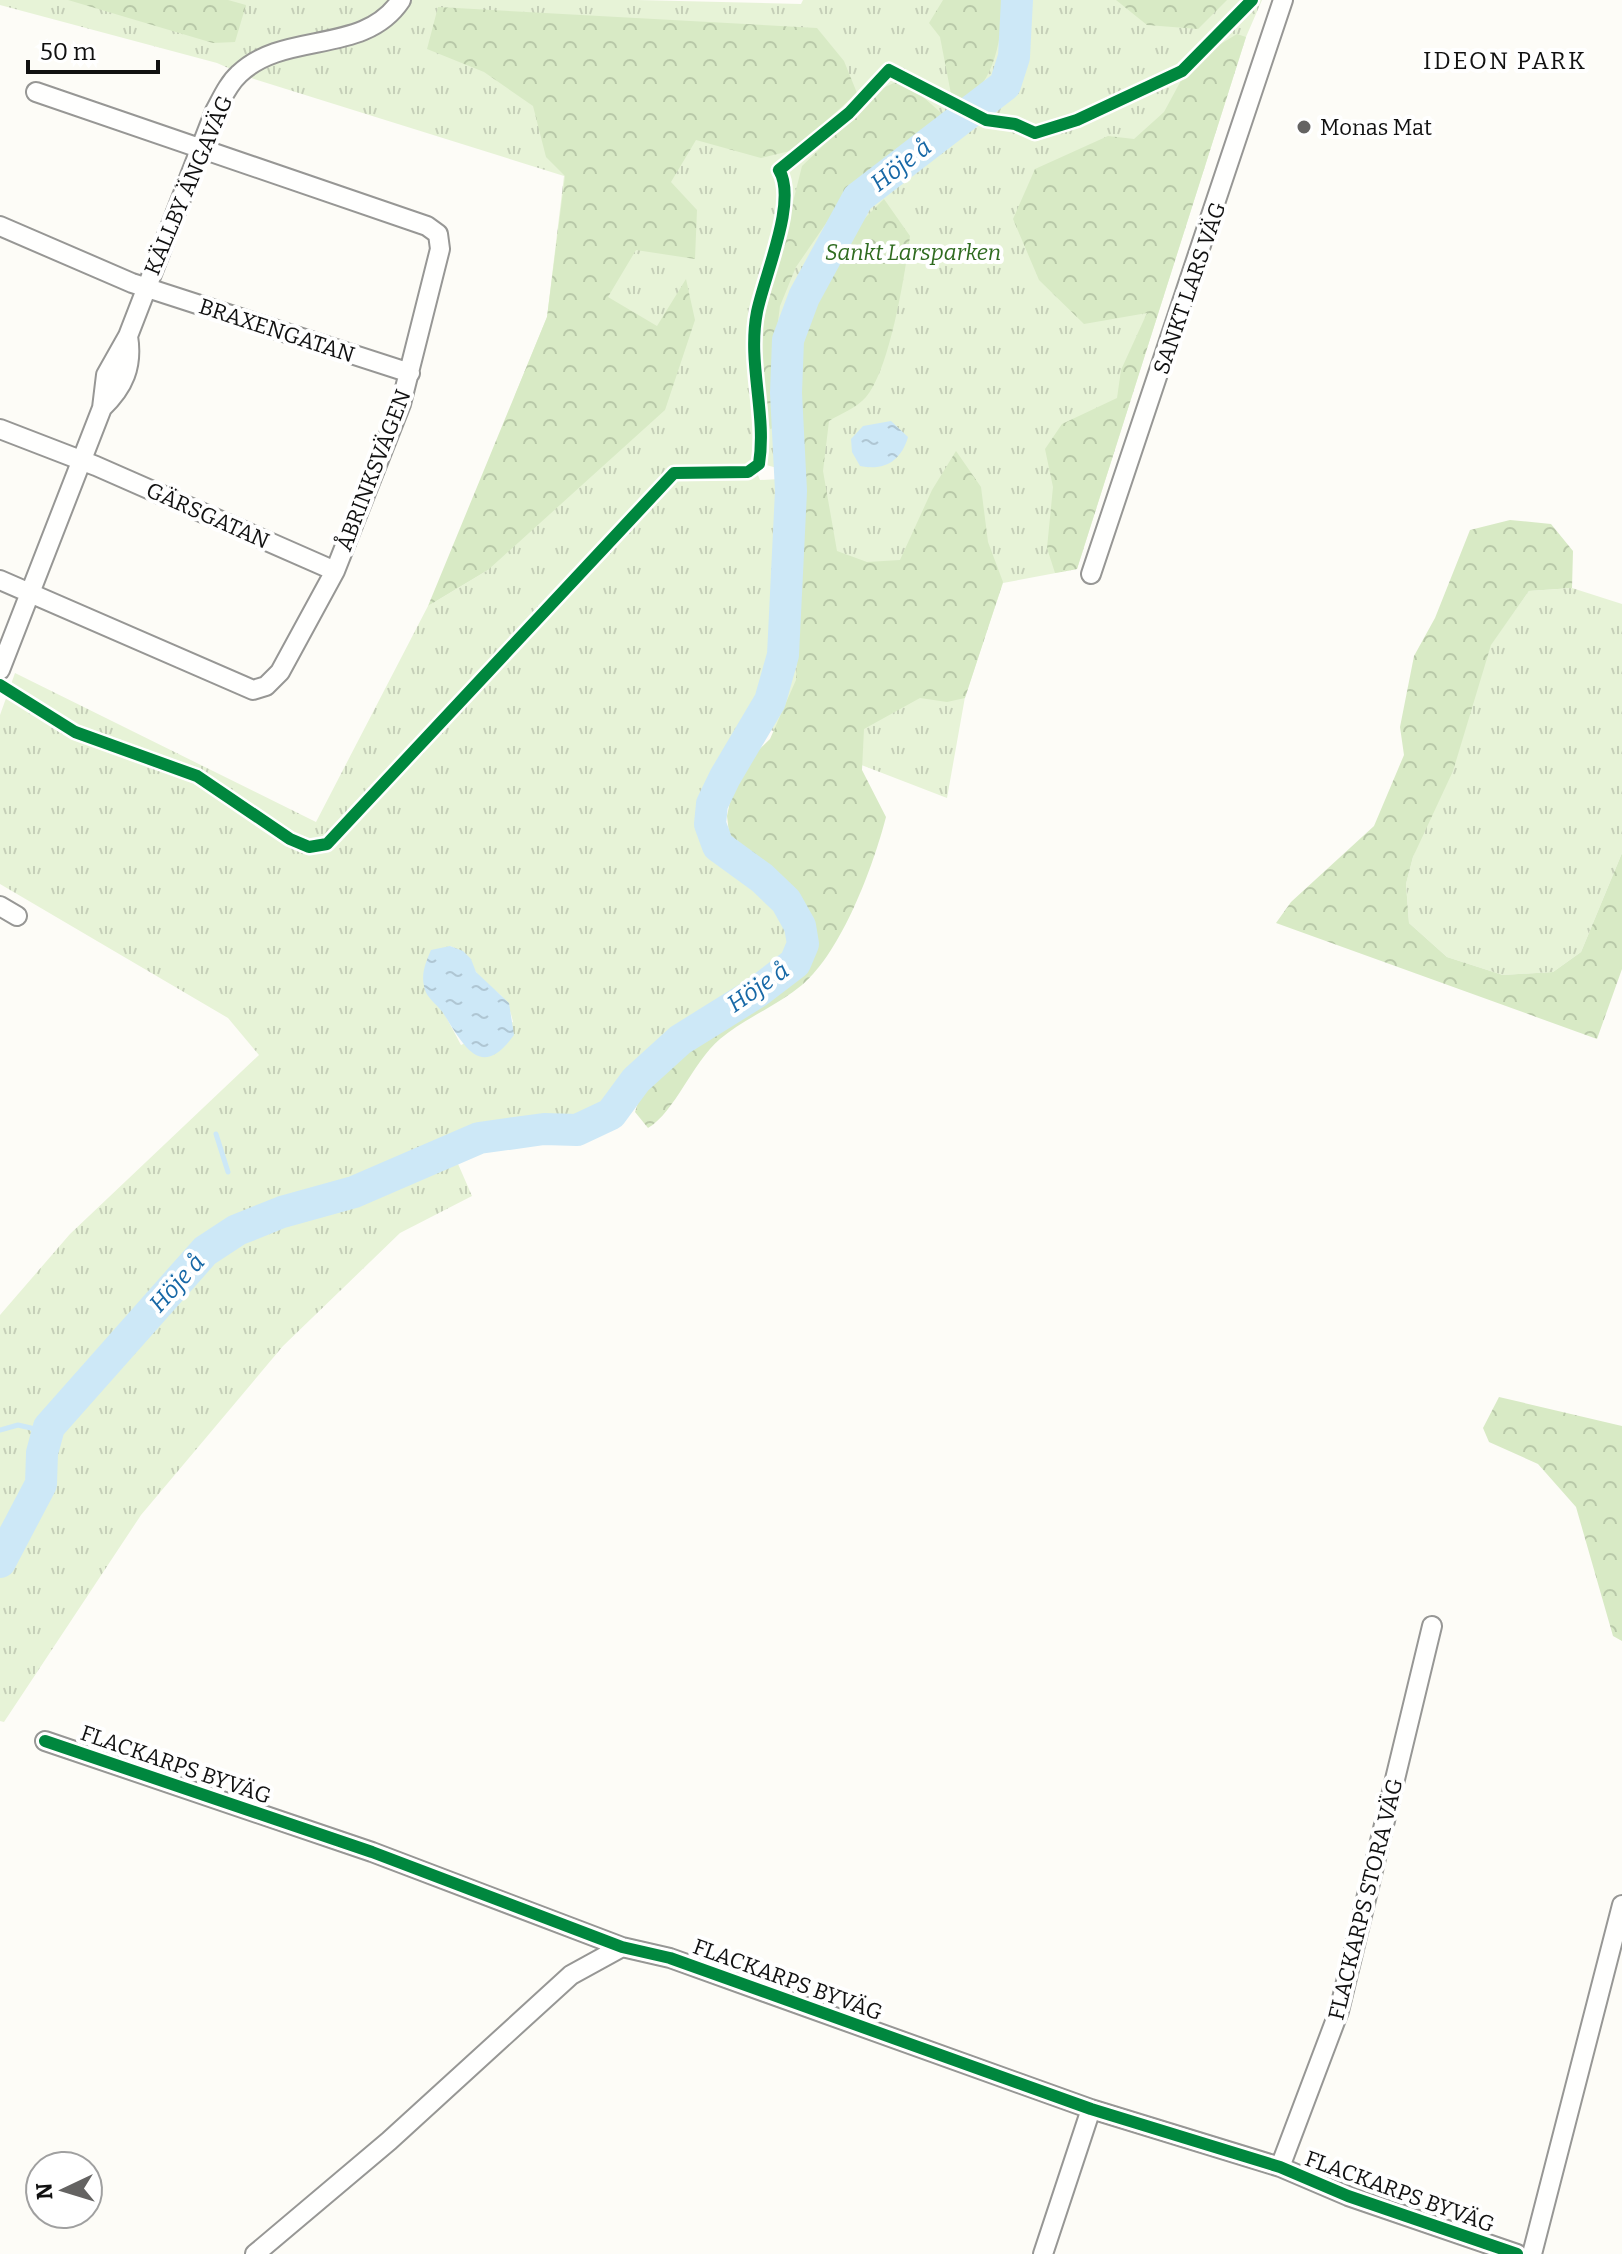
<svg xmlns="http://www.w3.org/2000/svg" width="1622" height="2254" font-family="Bitter,serif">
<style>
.grass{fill:url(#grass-tufts);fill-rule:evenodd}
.forest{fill:url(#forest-crowns)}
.water{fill:url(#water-ripples)}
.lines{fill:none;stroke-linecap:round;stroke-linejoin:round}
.stream{stroke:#cde8f7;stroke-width:5}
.river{stroke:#cde8f7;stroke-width:32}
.minor-casing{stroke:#979795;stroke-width:22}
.minor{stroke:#fffffe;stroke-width:18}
.cycleway-casing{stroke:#fff;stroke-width:17}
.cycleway{stroke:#00873e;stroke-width:12}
.poi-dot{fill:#646362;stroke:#fff;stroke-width:3}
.labels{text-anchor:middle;stroke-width:8;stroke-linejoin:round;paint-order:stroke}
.poi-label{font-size:22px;fill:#111;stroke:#fff;text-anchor:start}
.street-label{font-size:22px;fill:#111;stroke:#fff}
.park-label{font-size:22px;font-style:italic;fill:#2f6b1f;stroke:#fff}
.neighbourhood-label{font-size:24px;letter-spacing:2px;fill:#111;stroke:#fff}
.water-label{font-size:24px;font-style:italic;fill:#1768a6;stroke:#fff}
</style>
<defs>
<pattern id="grass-tufts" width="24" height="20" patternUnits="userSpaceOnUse" patternTransform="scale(2)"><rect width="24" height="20" fill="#e7f3d7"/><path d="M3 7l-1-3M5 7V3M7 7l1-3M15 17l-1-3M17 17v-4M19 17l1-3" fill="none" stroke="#c5cfb8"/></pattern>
<pattern id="forest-crowns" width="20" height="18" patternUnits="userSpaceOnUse" patternTransform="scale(2)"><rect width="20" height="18" fill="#d8eac5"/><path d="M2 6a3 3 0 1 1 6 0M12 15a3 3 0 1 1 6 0" fill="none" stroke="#b8c8a8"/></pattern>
<pattern id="water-ripples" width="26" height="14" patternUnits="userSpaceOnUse" patternTransform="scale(2)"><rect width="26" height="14" fill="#cde8f7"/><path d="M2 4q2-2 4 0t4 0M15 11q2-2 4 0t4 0" fill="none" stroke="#afc6d3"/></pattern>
</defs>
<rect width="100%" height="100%" fill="#fdfcf7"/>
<path class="grass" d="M 0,0 L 637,0 L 801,4 L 803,0 L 1262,0 L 1246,37 L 1077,569 L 1003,583 L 965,697 L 947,798 L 768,729 L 796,661 L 791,472 L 752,461 L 760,480 L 780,479 C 784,539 780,646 760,701 C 746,738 714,761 704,801 C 686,873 783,870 791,932 C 798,979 706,1009 674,1033 C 646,1055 608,1114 577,1122 C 566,1125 552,1121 541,1122 C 519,1123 497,1128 475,1130 L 455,1157 L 472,1196 L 400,1233 L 283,1346 L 141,1515 L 4,1722 L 0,1721 L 0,1315 L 70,1234 L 259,1055 L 228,1018 L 0,884 L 0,715 L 15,673 L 316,822 L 428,606 L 488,570 L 515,395 L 547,317 L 564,176 L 251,78 L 217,63 L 0,5 ZM 450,946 C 467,952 467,958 476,972 C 491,996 505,985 513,1022 L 461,1045 L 443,1011 Z
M 1572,588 L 1622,604 L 1622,853 L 1581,952 L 1553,972 L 1503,975 L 1447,957 L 1409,923 L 1406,884 L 1413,857 L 1491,644 L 1529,591 Z"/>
<path class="forest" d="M 68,0 L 228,0 L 246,5 L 235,42 L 213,43 Z
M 943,0 L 1005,0 C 1000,37 997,81 963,102 L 951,94 L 940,37 L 929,23 Z
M 1116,0 L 1227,0 L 1198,29 L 1147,25 Z
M 438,7 L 817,28 L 844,61 L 857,93 L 794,150 L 761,158 L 696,140 L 671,182 L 697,210 L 695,259 L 636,250 L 608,297 L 657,326 L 686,279 L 695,320 L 665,410 L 488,570 L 428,606 L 547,317 L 565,176 L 546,157 L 533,106 L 484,72 L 427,49 Z
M 1237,34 L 1246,37 L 1077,569 L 1055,573 L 1047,548 L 1053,487 L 1045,449 L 1062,424 L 1117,398 L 1121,370 L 1147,313 L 1084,324 L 1039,280 L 1013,219 L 1035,169 L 1108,136 L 1134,139 L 1164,112 L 1191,62 Z
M 896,82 L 914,89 L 947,118 L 920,142 L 860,183 L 840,203 L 796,267 L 780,306 L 777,329 L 777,427 L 770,429 L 762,397 L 761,330 L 802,166 L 883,88 Z
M 884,199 L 910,236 C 905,274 890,369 866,397 C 858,407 840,414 829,421 L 823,471 L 837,551 L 867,562 L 900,560 L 932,490 L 956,451 L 981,487 L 988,542 L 1003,582 L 965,698 L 947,702 L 920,698 L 864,729 L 862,770 L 886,817 C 873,867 842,951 802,985 C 777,1006 745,1018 720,1039 C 692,1063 675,1112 648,1128 L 635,1112 L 643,1087 L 668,1061 L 804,968 C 835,901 777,875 730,842 L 727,816 L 736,772 L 770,739 L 796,680 L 800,610 L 792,398 L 807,310 L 851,232 Z
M 1510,520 L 1551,524 L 1573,551 L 1572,588 L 1529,591 L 1491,645 L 1453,771 L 1413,857 L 1406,884 L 1409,923 L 1447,957 L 1503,975 L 1553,972 L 1581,952 L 1622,853 L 1622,969 L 1597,1039 L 1276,923 L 1291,902 L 1374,826 L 1404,755 L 1400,727 L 1414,656 L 1435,618 L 1470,530 Z
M 1499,1397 L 1622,1426 L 1622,1641 L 1613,1636 L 1576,1507 L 1538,1464 L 1489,1442 L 1483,1428 Z"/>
<path class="water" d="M 891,421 L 908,437 C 901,461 885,471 860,466 L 852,452 L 851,439 L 863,426 Z
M 450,946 L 463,951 L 471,959 L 476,972 L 509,1003 L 514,1035 C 482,1080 465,1048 445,1016 C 439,1005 426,999 424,986 C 421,973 426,962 431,950 Z"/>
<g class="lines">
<path class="stream" d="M 216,1134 L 228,1172
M 0,1430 L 18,1425 L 48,1432"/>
<path class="river" d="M 0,1562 L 41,1484 L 42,1453 L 49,1427 L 205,1251 L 237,1230 L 282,1212 L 354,1192 L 479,1138 L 544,1129 L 577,1130 L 611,1114 L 636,1080 L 680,1040 L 757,992 L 795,963 L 803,944 L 800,926 L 786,901 L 762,878 L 718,846 L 710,824 L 712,804 L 725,777 L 770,701 L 783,655 L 791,491 L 786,393 L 788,340 L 804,297 L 858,198 L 1005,85 L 1014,57 L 1017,0"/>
<g class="minor-casing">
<path id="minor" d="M 0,226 L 132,283 L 410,373
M 102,408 C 124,387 133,366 128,336
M 0,429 L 96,466 L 335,571
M 1091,574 L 1283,0
M 0,580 L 253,690 L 266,686 L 280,672 L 335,571 L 401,404 L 440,249 L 438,234 L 427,226 L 36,92
M 0,670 L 102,408 L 106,375 L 128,336 L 215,111 C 222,98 228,84 239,74 C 285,30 364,56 401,0
M 0,906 L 17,916
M 45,1741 L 372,1852 L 622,1947 L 670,1958 L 1091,2109 L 1280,2167 L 1348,2196 L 1517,2254
M 1280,2167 L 1339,2011 L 1432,1626
M 255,2254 L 389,2141 L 571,1975 L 622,1947
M 1043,2254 L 1091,2109
M 1532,2254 L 1622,1905"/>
</g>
<use href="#minor" class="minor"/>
<g class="cycleway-casing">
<path id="cycleway" d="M 0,685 L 75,732 L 197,776 L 290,839 L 309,847 L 327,844 L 674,473 L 748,472 L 759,464 C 767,414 747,363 757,312 C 764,276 798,201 779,170 L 849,113 L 889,70 L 986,120 L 1015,124 L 1035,133 L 1077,120 L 1182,71 L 1252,0
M 45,1741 L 372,1852 L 622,1947 L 670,1958 L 1091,2109 L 1280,2167 L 1348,2196 L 1517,2254"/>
</g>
<use href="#cycleway" class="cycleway"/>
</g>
<circle class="poi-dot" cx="1304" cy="127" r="8"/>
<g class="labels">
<g class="poi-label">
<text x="1320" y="135">Monas Mat</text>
</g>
<g class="street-label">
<text transform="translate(188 185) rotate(-67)" y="8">KÄLLBY ÄNGAVÄG</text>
<text transform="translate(1189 288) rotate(-71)" y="8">SANKT LARS VÄG</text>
<text transform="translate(277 330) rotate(18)" y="8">BRAXENGATAN</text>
<text transform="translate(373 470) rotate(-69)" y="8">ÅBRINKSVÄGEN</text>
<text transform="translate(208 515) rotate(24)" y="8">GÄRSGATAN</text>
<text transform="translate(176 1764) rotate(19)" y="8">FLACKARPS BYVÄG</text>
<text transform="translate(1365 1899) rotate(-76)" y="8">FLACKARPS STORA VÄG</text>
<text transform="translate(788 1979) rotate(20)" y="8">FLACKARPS BYVÄG</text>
<text transform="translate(1400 2191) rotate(20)" y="8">FLACKARPS BYVÄG</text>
</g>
<g class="park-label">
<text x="913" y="260">Sankt Larsparken</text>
</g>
<g class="neighbourhood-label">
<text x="1505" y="69">IDEON PARK</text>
</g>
<g class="water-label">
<text transform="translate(901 165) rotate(-38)" y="8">Höje å</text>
<text transform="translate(758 987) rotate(-35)" y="8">Höje å</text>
<text transform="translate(177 1283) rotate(-48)" y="8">Höje å</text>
</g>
</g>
<g transform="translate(64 2190) rotate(266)"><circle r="38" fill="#ffffff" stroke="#a0a0a0" stroke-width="2"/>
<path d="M0-6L14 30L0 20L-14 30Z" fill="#646362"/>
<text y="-12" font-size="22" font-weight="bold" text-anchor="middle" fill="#111111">N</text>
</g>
<path d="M28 60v12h130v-12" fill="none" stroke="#111111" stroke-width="4"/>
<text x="40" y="60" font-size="24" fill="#111111" stroke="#ffffff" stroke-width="6" paint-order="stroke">50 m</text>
</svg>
